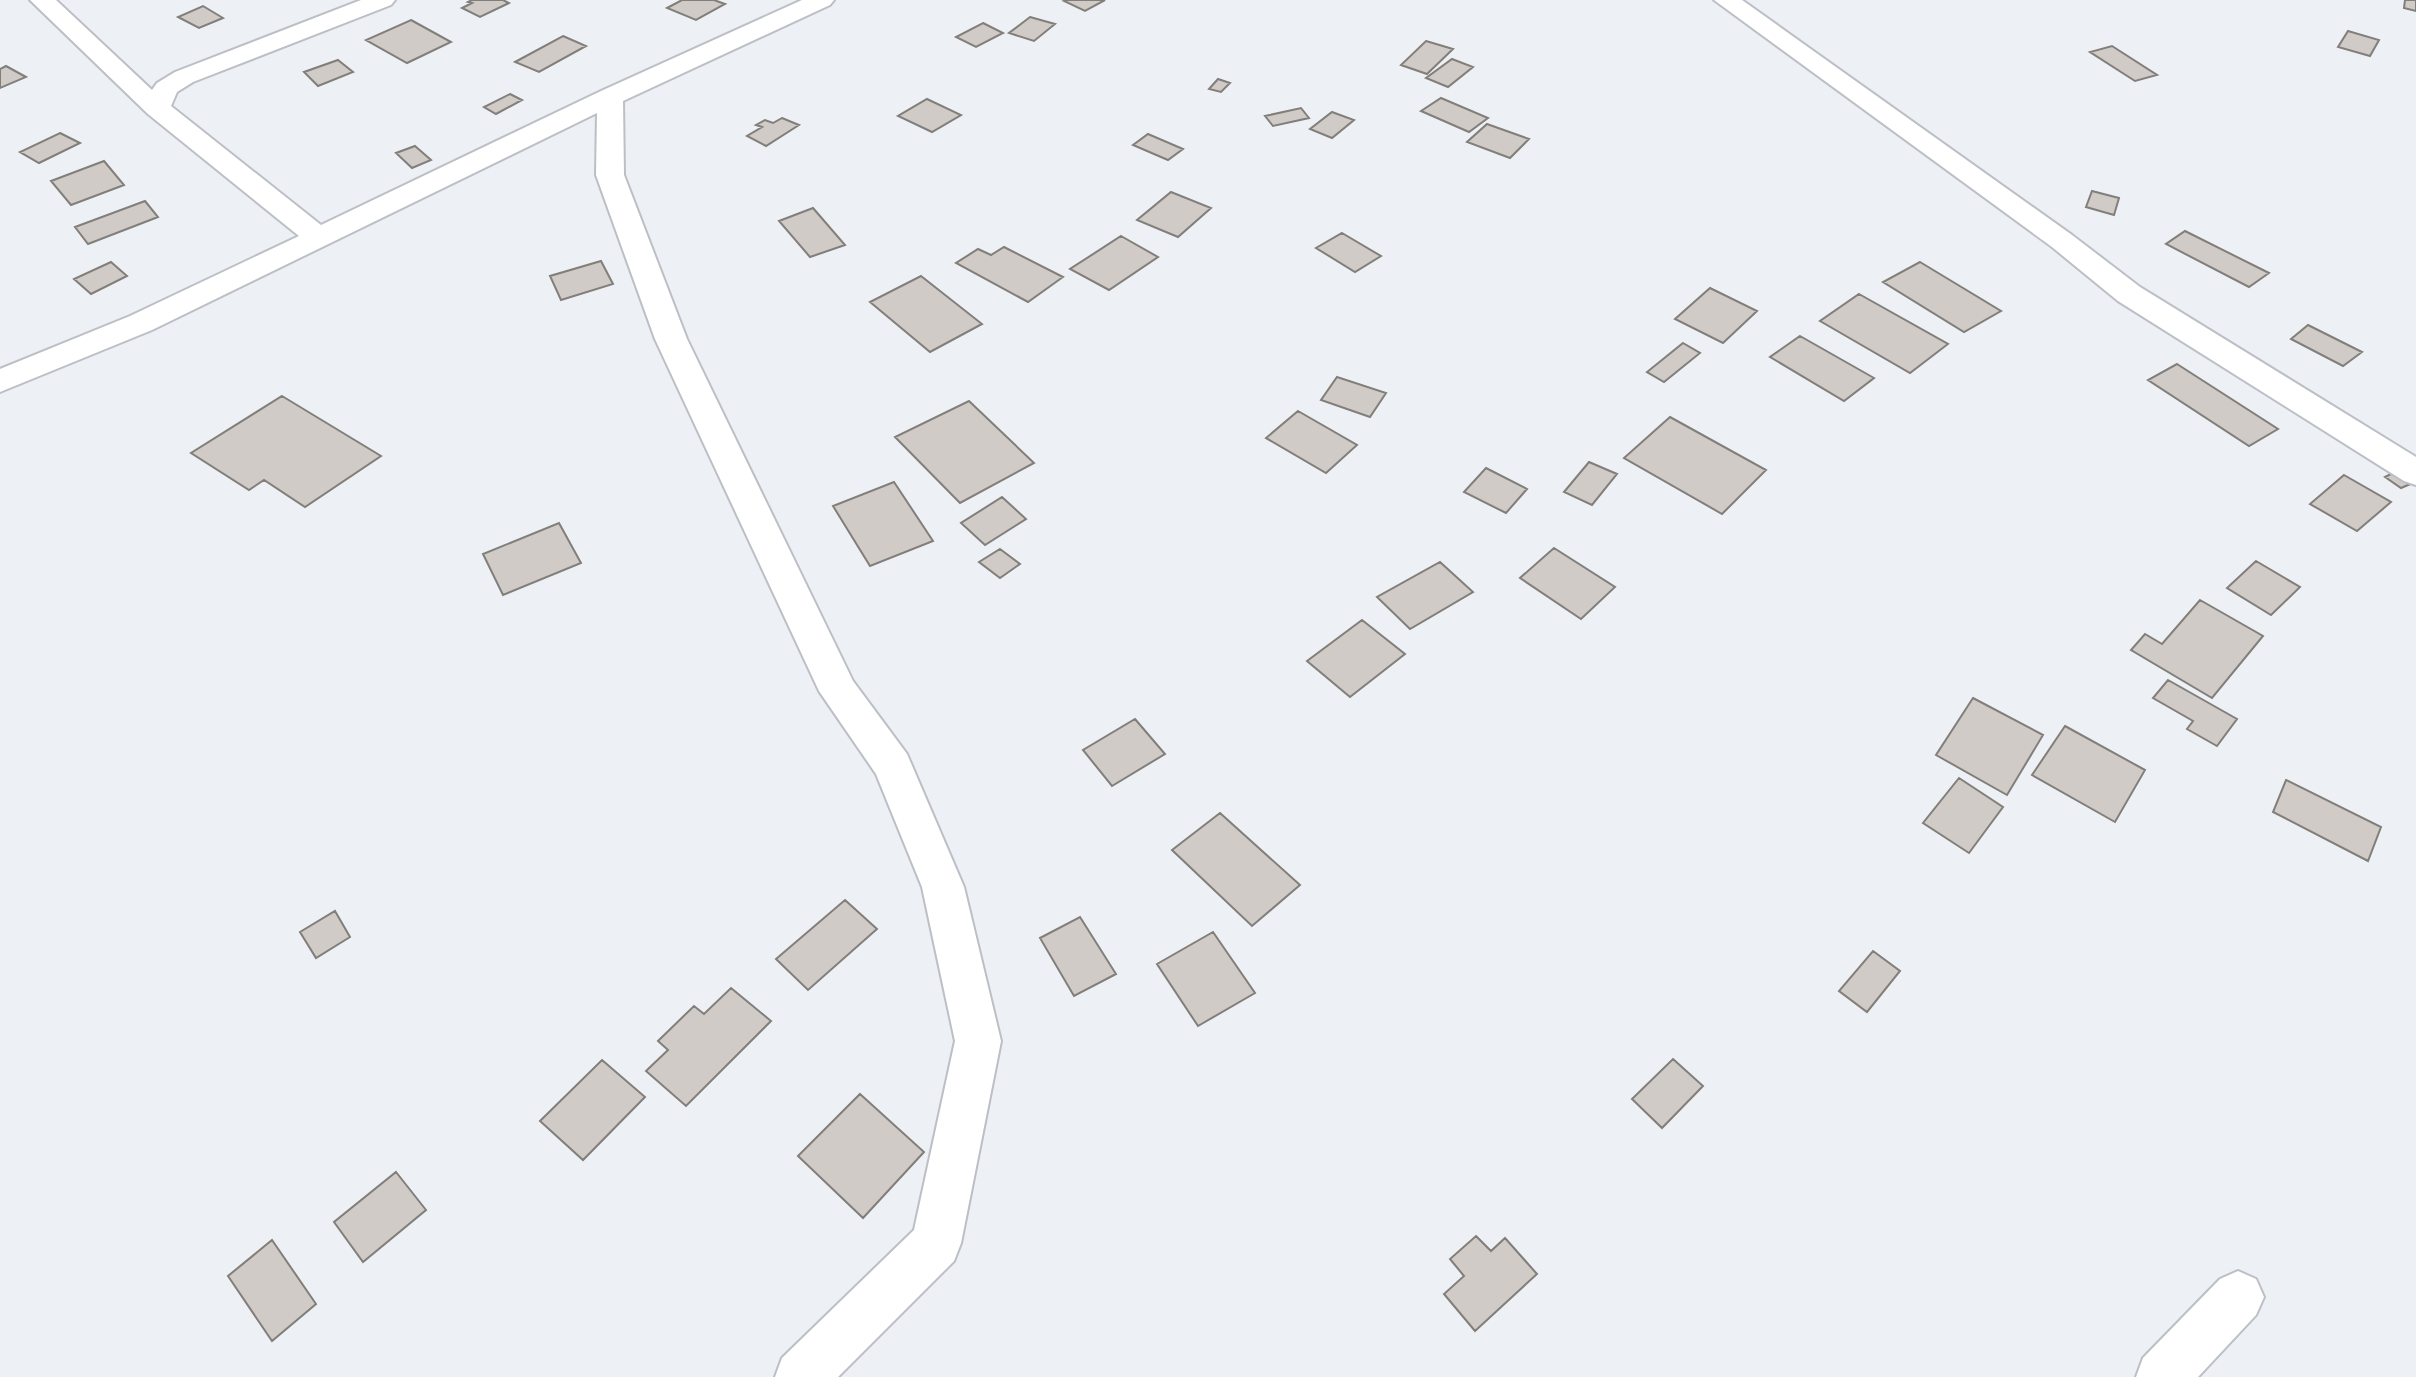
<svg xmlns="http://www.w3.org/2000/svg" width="2416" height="1377" font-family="'Roboto Serif',serif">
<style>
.building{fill:#d0cbc7;stroke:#827e7a;stroke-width:2}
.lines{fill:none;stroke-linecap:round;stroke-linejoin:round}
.street-casing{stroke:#bcbfc5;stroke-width:4}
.street{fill:#fff;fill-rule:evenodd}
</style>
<rect width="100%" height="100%" fill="#edf1f6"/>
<path class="building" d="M 472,0 L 503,0 L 509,3 L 480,17 L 462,8 L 472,3 L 468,2 Z
M 682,0 L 714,0 L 725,4 L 696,20 L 667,8 Z
M 1067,0 L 1105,0 L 1085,11 L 1064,1 Z
M 2405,0 L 2416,0 L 2416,11 L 2404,8 Z
M 203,6 L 223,18 L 199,28 L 178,17 Z
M 1030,17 L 1055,24 L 1034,41 L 1009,33 Z
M 411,20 L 451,42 L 407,63 L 366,40 Z
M 983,23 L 1003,33 L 976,47 L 956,37 Z
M 2348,31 L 2379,40 L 2370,56 L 2338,47 Z
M 563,36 L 586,46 L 539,72 L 515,62 Z
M 1426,41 L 1453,49 L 1427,74 L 1401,65 Z
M 2112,46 L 2157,75 L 2135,81 L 2090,52 Z
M 1452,59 L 1473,67 L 1448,87 L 1426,78 Z
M 338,60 L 353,72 L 318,86 L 304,72 Z
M 6,66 L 26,77 L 0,88 L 0,69 Z
M 1218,79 L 1230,83 L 1221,92 L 1209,89 Z
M 510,94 L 522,100 L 496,114 L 484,107 Z
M 1441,98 L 1488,118 L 1469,132 L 1421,111 Z
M 927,99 L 961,115 L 932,132 L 898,116 Z
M 1301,108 L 1309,118 L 1273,126 L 1265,116 Z
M 1332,112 L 1354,120 L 1332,138 L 1310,129 Z
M 782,118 L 799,125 L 766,146 L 747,136 L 762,127 L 756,125 L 765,120 L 773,123 Z
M 1487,124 L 1529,139 L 1510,158 L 1467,142 Z
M 60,133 L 80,143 L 39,163 L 20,152 Z
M 1148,134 L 1183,149 L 1168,160 L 1133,145 Z
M 415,146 L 431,160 L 412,168 L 396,153 Z
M 104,161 L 124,185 L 71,205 L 51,181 Z
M 2092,191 L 2119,198 L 2114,215 L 2086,207 Z
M 1171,192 L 1211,208 L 1178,237 L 1137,220 Z
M 145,201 L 158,217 L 88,244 L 75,227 Z
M 813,208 L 845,245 L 810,257 L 779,221 Z
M 2185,231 L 2269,273 L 2249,287 L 2166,244 Z
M 1342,233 L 1381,256 L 1355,272 L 1316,248 Z
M 1121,236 L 1158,257 L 1109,290 L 1070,269 Z
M 1004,247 L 1063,277 L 1028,302 L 956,263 L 978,249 L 991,255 Z
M 601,261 L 613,284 L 561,300 L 550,276 Z
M 111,262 L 127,276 L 91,294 L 74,279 Z
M 1920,262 L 2001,311 L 1964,332 L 1883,282 Z
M 921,276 L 982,324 L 930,352 L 870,302 Z
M 1710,288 L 1757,311 L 1723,343 L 1675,319 Z
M 1859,294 L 1948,344 L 1910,373 L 1820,321 Z
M 2308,325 L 2362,352 L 2343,366 L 2291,339 Z
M 1800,336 L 1874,378 L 1844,401 L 1770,357 Z
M 1683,343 L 1700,353 L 1664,382 L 1647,372 Z
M 2177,364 L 2278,429 L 2249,446 L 2148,380 Z
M 1337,377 L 1386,393 L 1370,417 L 1321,400 Z
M 282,396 L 381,456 L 305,507 L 264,480 L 249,490 L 191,453 Z
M 969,401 L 1034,463 L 960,503 L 895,437 Z
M 1298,411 L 1357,445 L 1326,473 L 1266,438 Z
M 1670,417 L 1766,470 L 1722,514 L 1624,458 Z
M 1589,462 L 1617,474 L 1592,505 L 1564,492 Z
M 1486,468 L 1527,489 L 1506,513 L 1464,492 Z
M 2399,470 L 2415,482 L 2401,488 L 2385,477 Z
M 2344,475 L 2391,502 L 2357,531 L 2310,504 Z
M 894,482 L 933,541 L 870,566 L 833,506 Z
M 1002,497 L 1026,519 L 985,545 L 961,523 Z
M 559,523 L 581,563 L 503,595 L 483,554 Z
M 1554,548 L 1615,587 L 1581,619 L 1520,578 Z
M 1000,549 L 1020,564 L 1000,578 L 979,562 Z
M 2256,561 L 2300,587 L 2271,615 L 2227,588 Z
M 1440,562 L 1473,592 L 1410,629 L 1377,597 Z
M 2200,600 L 2263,636 L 2212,698 L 2131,650 L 2145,634 L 2162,644 Z
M 1362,620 L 1405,654 L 1350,697 L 1307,661 Z
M 2168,680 L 2237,719 L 2217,746 L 2187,729 L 2193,721 L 2153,698 Z
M 1973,698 L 2043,735 L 2007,795 L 1936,755 Z
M 1135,719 L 1165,754 L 1112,786 L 1083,750 Z
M 2065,726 L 2145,770 L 2115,822 L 2032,775 Z
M 1959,778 L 2003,807 L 1969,853 L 1923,823 Z
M 2286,780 L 2381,827 L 2368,861 L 2273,812 Z
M 1220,813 L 1300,885 L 1252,926 L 1172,850 Z
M 845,900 L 877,929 L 808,990 L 776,959 Z
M 335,911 L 350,937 L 316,958 L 300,932 Z
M 1080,917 L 1116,974 L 1074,996 L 1040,938 Z
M 1213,932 L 1255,993 L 1198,1026 L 1157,964 Z
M 1873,951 L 1900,971 L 1867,1012 L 1839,991 Z
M 731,988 L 771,1021 L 686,1106 L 646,1071 L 668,1050 L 658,1041 L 694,1006 L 704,1014 Z
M 1673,1059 L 1703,1086 L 1662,1128 L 1632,1099 Z
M 602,1060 L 645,1097 L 583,1160 L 540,1121 Z
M 860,1094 L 924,1152 L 863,1218 L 798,1156 Z
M 396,1172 L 426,1210 L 363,1262 L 334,1222 Z
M 1476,1236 L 1491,1251 L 1505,1238 L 1537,1274 L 1475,1331 L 1444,1294 L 1464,1276 L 1450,1259 Z
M 272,1240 L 316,1304 L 272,1341 L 228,1276 Z"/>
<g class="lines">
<g class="street-casing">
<path id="street" d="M 30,0 L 56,0 L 152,90 L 157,83 L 175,72 L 361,0 L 395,0 L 391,5 L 193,82 L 177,92 L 171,106 L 321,225 L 601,91 L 802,0 L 834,0 L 830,5 L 623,101 L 624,175 L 687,339 L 853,681 L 907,754 L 964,887 L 1001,1041 L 961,1243 L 954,1261 L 838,1377 L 775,1377 L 782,1358 L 914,1230 L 955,1041 L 922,887 L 876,774 L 819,691 L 655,339 L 596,175 L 597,113 L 152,330 L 0,392 L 0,369 L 130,316 L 299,236 L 148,114 Z
M 1714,0 L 1742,0 L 2072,235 L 2140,287 L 2416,457 L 2416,485 L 2404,481 L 2118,301 L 2052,247 Z
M 2238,1271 L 2256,1279 L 2264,1297 L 2256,1315 L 2198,1377 L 2136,1377 L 2143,1358 L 2220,1279 Z"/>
</g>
<use href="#street" class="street"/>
</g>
</svg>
